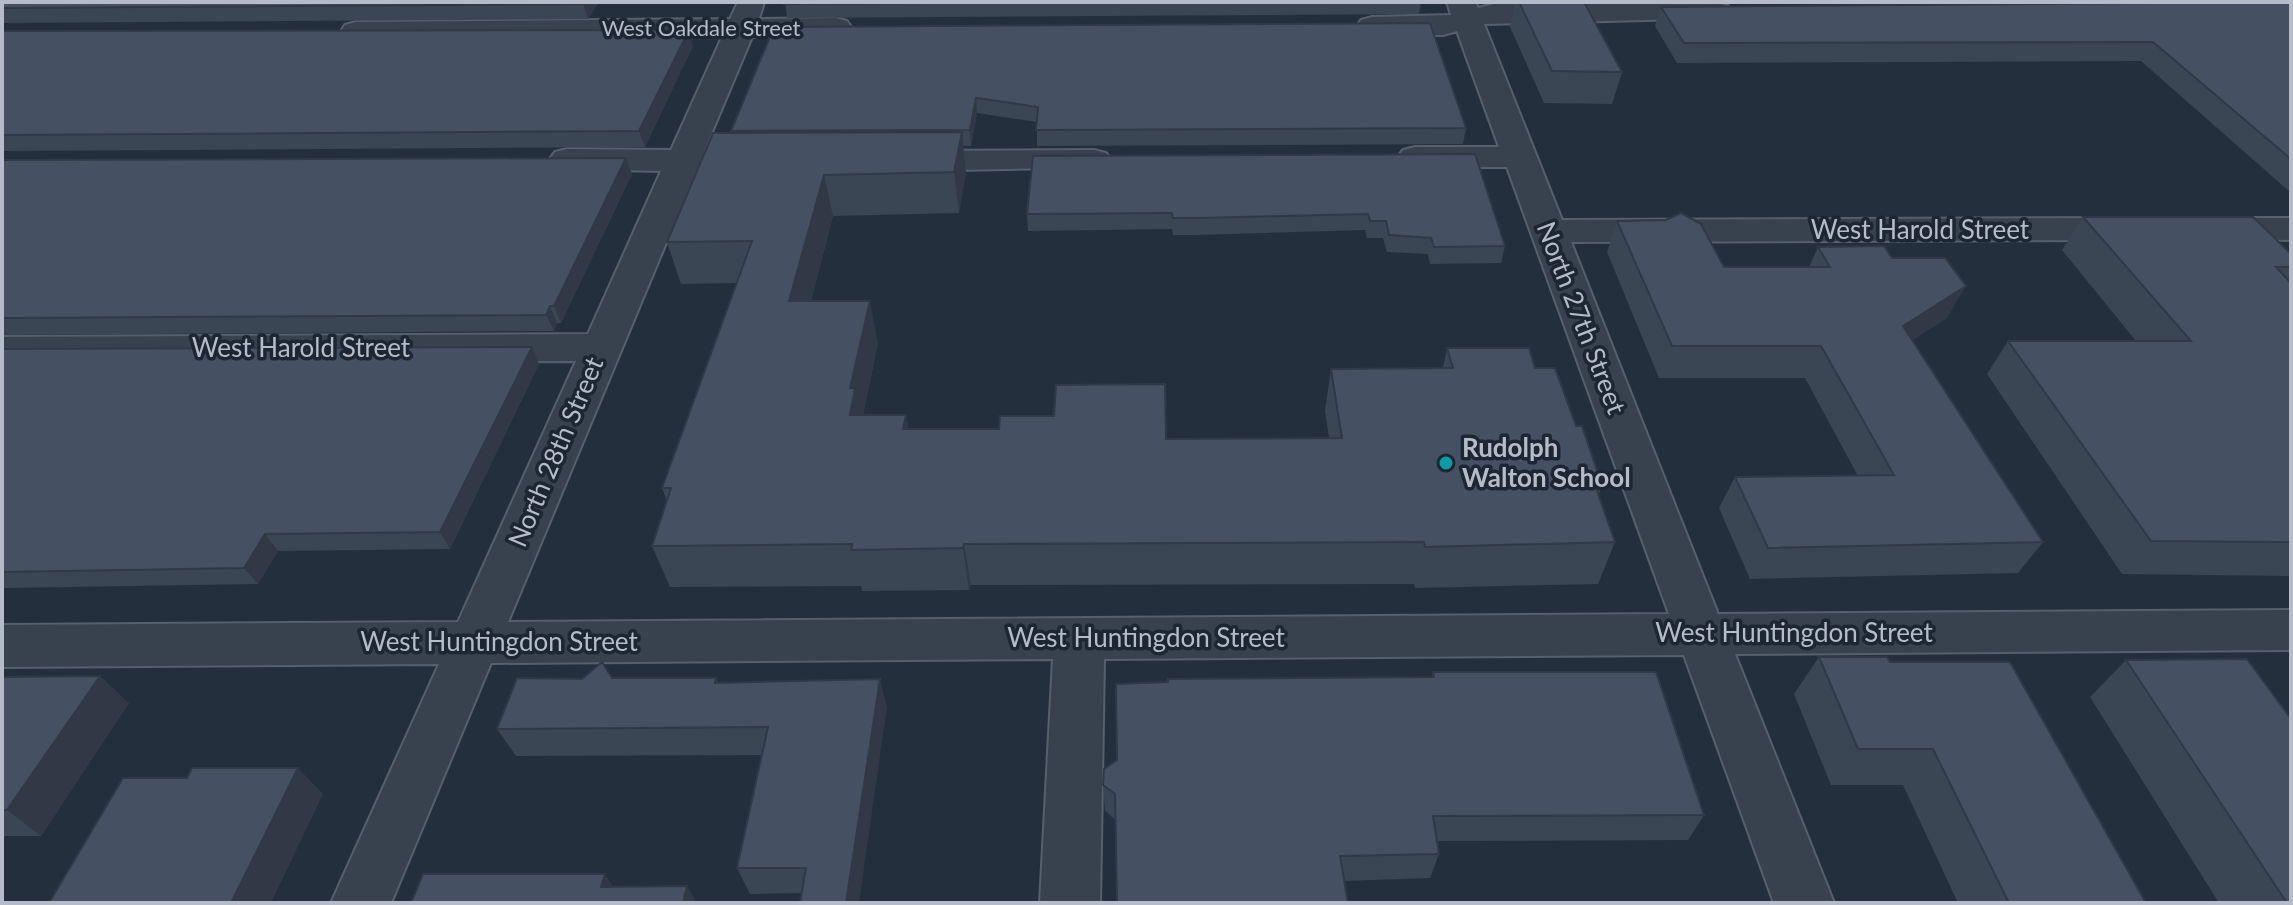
<svg xmlns="http://www.w3.org/2000/svg" width="2293" height="905" font-family="Lato,sans-serif">
<style>
.lines{fill:none;stroke-linecap:round;stroke-linejoin:round}
.street-casing{stroke:#565f6c;stroke-width:4}
.street{fill:#38414e;fill-rule:evenodd}
.wall{fill:#3b4654}
.shaded-wall{fill:#303945}
.building{fill:#455162;stroke:#303945;stroke-width:2}
.culture-dot{fill:#0f9aa8;stroke:#1d2633;stroke-width:3}
.labels{text-anchor:middle;stroke-width:7;stroke-linejoin:round;paint-order:stroke}
.far-street-label{font-size:22px;fill:#b4bcc9;stroke:#1d2633}
.street-label{font-size:26px;fill:#b4bcc9;stroke:#1d2633}
.poi-label{font-size:26px;font-weight:bold;fill:#b4bcc9;stroke:#1d2633;text-anchor:start}
</style>
<rect width="100%" height="100%" fill="#242f3e"/>
<g class="lines">
<g class="street-casing">
<path id="street" d="M 738,2 L 764,2 L 759,19 L 836,18 L 847,21 L 851,27 L 847,33 L 836,36 L 752,37 L 704,151 L 774,155 L 779,162 L 774,169 L 696,171 L 508,622 L 1669,614 L 1507,167 L 1415,167 L 1403,164 L 1398,157 L 1403,150 L 1415,147 L 1499,147 L 1457,31 L 1443,35 L 1372,35 L 1361,32 L 1357,26 L 1361,20 L 1372,17 L 1451,15 L 1447,2 L 1475,2 L 1478,8 L 1494,4 L 1718,3 L 1728,6 L 1733,12 L 1728,18 L 1484,24 L 1562,220 L 2137,218 L 2150,221 L 2155,229 L 2150,237 L 2137,240 L 1571,242 L 1718,614 L 2291,610 L 2291,650 L 1735,654 L 1834,903 L 1774,903 L 1684,655 L 1104,659 L 1100,903 L 1040,903 L 1053,659 L 491,663 L 391,903 L 331,903 L 439,664 L 2,667 L 2,625 L 458,622 L 576,361 L 2,363 L 2,337 L 588,334 L 661,171 L 567,169 L 555,166 L 550,159 L 555,152 L 567,149 L 671,150 L 722,37 L 356,40 L 345,37 L 341,31 L 345,25 L 356,22 L 730,19 Z
M 1094,150 L 1106,153 L 1111,160 L 1106,167 L 907,171 L 895,168 L 890,161 L 895,154 L 907,151 Z
M 2205,218 L 2291,218 L 2291,240 L 2192,237 L 2187,229 L 2192,221 Z"/>
</g>
<use href="#street" class="street"/>
</g>
<path class="wall" d="M 2,2 L 599,2 L 588,19 L 2,23 Z
M 785,2 L 1421,2 L 1419,14 L 787,18 Z
M 1515,2 L 1584,2 L 1622,72 L 1612,104 L 1544,103 L 1510,27 Z
M 2291,2 L 2291,193 L 2141,61 L 1677,63 L 1655,26 L 1661,7 Z
M 1430,23 L 1466,128 L 1463,144 L 1037,146 L 1037,122 L 977,113 L 971,146 L 963,146 L 966,173 L 959,213 L 833,216 L 811,301 L 878,343 L 863,415 L 908,429 L 1166,439 L 1329,438 L 1325,411 L 1331,369 L 1443,368 L 1447,348 L 1535,368 L 1576,426 L 1602,485 L 1599,494 L 1615,542 L 1598,584 L 1415,588 L 1414,584 L 971,585 L 969,590 L 862,591 L 861,586 L 670,587 L 652,546 L 667,501 L 662,488 L 737,283 L 681,284 L 667,242 L 732,133 L 731,131 Z
M 2,31 L 693,46 L 645,147 L 2,151 Z
M 1475,154 L 1505,246 L 1501,263 L 1430,264 L 1428,254 L 1387,252 L 1383,238 L 1367,238 L 1365,230 L 1196,235 L 1173,235 L 1172,229 L 1028,231 L 1027,214 Z
M 626,158 L 632,174 L 561,323 L 557,323 L 554,331 L 2,335 L 2,160 Z
M 2083,217 L 2291,254 L 2291,576 L 2122,574 L 1987,374 L 2008,341 L 2136,341 L 2062,250 Z
M 1617,221 L 1724,267 L 1809,267 L 1818,247 L 1892,258 L 1947,318 L 1912,340 L 2043,542 L 2018,573 L 1750,579 L 1719,508 L 1735,477 L 1858,476 L 1805,378 L 1659,378 L 1607,252 Z
M 2,349 L 539,364 L 450,549 L 278,551 L 258,584 L 5,588 L 2,589 Z
M 1819,657 L 1890,662 L 2146,903 L 1958,903 L 1903,785 L 1831,785 L 1794,694 Z
M 2126,660 L 2291,903 L 2219,903 L 2090,697 Z
M 1433,672 L 1704,815 L 1688,840 L 1437,841 L 1439,854 L 1430,878 L 1344,881 L 1115,820 L 1105,810 L 1103,785 L 1432,677 Z
M 2,677 L 129,703 L 41,836 L 5,836 L 2,841 Z
M 612,678 L 716,678 L 718,683 L 887,707 L 802,893 L 750,894 L 737,868 L 762,755 L 516,756 L 497,729 Z"/>
<path class="shaded-wall" d="M 585,2 L 599,2 L 588,19 L 583,4 Z
M 689,30 L 693,46 L 645,147 L 639,131 Z
M 976,98 L 977,113 L 971,146 L 970,130 Z
M 962,132 L 966,173 L 959,213 L 954,172 Z
M 626,158 L 632,174 L 561,323 L 554,306 Z
M 824,175 L 833,216 L 800,343 L 789,301 Z
M 1966,286 L 1947,318 L 1885,358 L 1903,326 Z
M 870,301 L 878,343 L 862,419 L 850,415 L 850,388 Z
M 550,306 L 557,323 L 554,331 L 546,315 Z
M 532,347 L 539,364 L 450,549 L 440,532 Z
M 906,415 L 914,458 L 903,429 Z
M 265,534 L 278,551 L 258,584 L 244,568 Z
M 964,544 L 971,585 L 969,590 L 963,548 Z
M 100,676 L 129,703 L 41,836 L 7,810 Z
M 880,679 L 887,707 L 859,903 L 846,903 Z
M 298,768 L 323,794 L 271,903 L 231,903 Z
M 605,874 L 621,899 L 601,887 Z
M 687,886 L 697,903 L 683,903 Z"/>
<path class="building" d="M 2,2 L 585,2 L 583,4 L 2,8 Z
M 785,2 L 1075,2 L 784,4 Z
M 1519,2 L 1584,2 L 1622,72 L 1552,71 Z
M 2291,2 L 2291,159 L 2153,42 L 1684,43 L 1661,7 Z
M 1430,23 L 1466,128 L 1036,130 L 1038,107 L 976,98 L 970,130 L 731,131 L 774,27 Z
M 689,30 L 639,131 L 2,135 L 2,31 Z
M 962,132 L 954,172 L 824,175 L 789,301 L 870,301 L 850,388 L 855,388 L 850,415 L 906,415 L 903,429 L 999,429 L 1000,416 L 1054,416 L 1056,385 L 1165,384 L 1166,439 L 1342,438 L 1331,369 L 1453,368 L 1447,348 L 1529,348 L 1535,368 L 1555,368 L 1576,426 L 1582,426 L 1602,485 L 1595,485 L 1615,542 L 1425,547 L 1424,542 L 964,544 L 963,548 L 851,550 L 852,544 L 652,546 L 671,488 L 662,488 L 752,241 L 667,242 L 713,133 Z
M 1475,154 L 1505,246 L 1434,247 L 1431,238 L 1389,235 L 1386,221 L 1370,221 L 1368,214 L 1197,218 L 1173,218 L 1172,213 L 1027,214 L 1033,156 Z
M 626,158 L 554,306 L 550,306 L 546,315 L 2,318 L 2,160 Z
M 1681,213 L 1701,224 L 1724,267 L 1830,267 L 1818,247 L 1884,246 L 1892,258 L 1945,258 L 1966,286 L 1903,326 L 2043,542 L 1768,548 L 1735,477 L 1894,475 L 1821,346 L 1672,346 L 1617,221 L 1666,220 Z
M 2083,217 L 2253,217 L 2291,254 L 2291,267 L 2276,267 L 2291,283 L 2291,542 L 2151,541 L 2008,341 L 2191,341 Z
M 532,347 L 440,532 L 265,534 L 244,568 L 2,572 L 2,349 Z
M 1819,657 L 1887,657 L 1890,662 L 2010,662 L 2146,903 L 2009,903 L 1933,749 L 1858,749 Z
M 2247,659 L 2291,719 L 2291,903 L 2287,903 L 2126,660 Z
M 602,662 L 612,678 L 716,678 L 715,683 L 880,679 L 846,903 L 800,903 L 806,868 L 737,868 L 768,727 L 497,729 L 517,678 L 582,679 Z
M 1433,672 L 1656,672 L 1704,815 L 1433,816 L 1439,854 L 1340,856 L 1348,903 L 1117,903 L 1115,794 L 1103,785 L 1104,769 L 1117,760 L 1116,684 L 1168,682 L 1168,679 L 1434,677 Z
M 100,676 L 7,810 L 2,810 L 2,677 Z
M 192,768 L 298,768 L 231,903 L 49,903 L 123,778 L 187,778 Z
M 423,874 L 605,874 L 601,887 L 687,886 L 683,903 L 411,903 Z"/>
<circle class="culture-dot" cx="1446" cy="463" r="8"/>
<g class="labels">
<g class="far-street-label">
<text x="701" y="36">West Oakdale Street</text>
</g>
<g class="street-label">
<text x="1920" y="239">West Harold Street</text>
<text transform="translate(1581 318) rotate(69)" y="9">North 27th Street</text>
<text x="301" y="357">West Harold Street</text>
<text transform="translate(556 452) rotate(-67)" y="9">North 28th Street</text>
<text x="1794" y="642">West Huntingdon Street</text>
<text x="1146" y="647">West Huntingdon Street</text>
<text x="499" y="651">West Huntingdon Street</text>
</g>
<g class="poi-label">
<text x="1462" y="457">Rudolph<tspan x="1462" dy="30">Walton School</tspan></text>
</g>
</g>
<rect width="2293" height="905" fill="none" stroke="#b4bcc9" stroke-width="8"/>
</svg>
